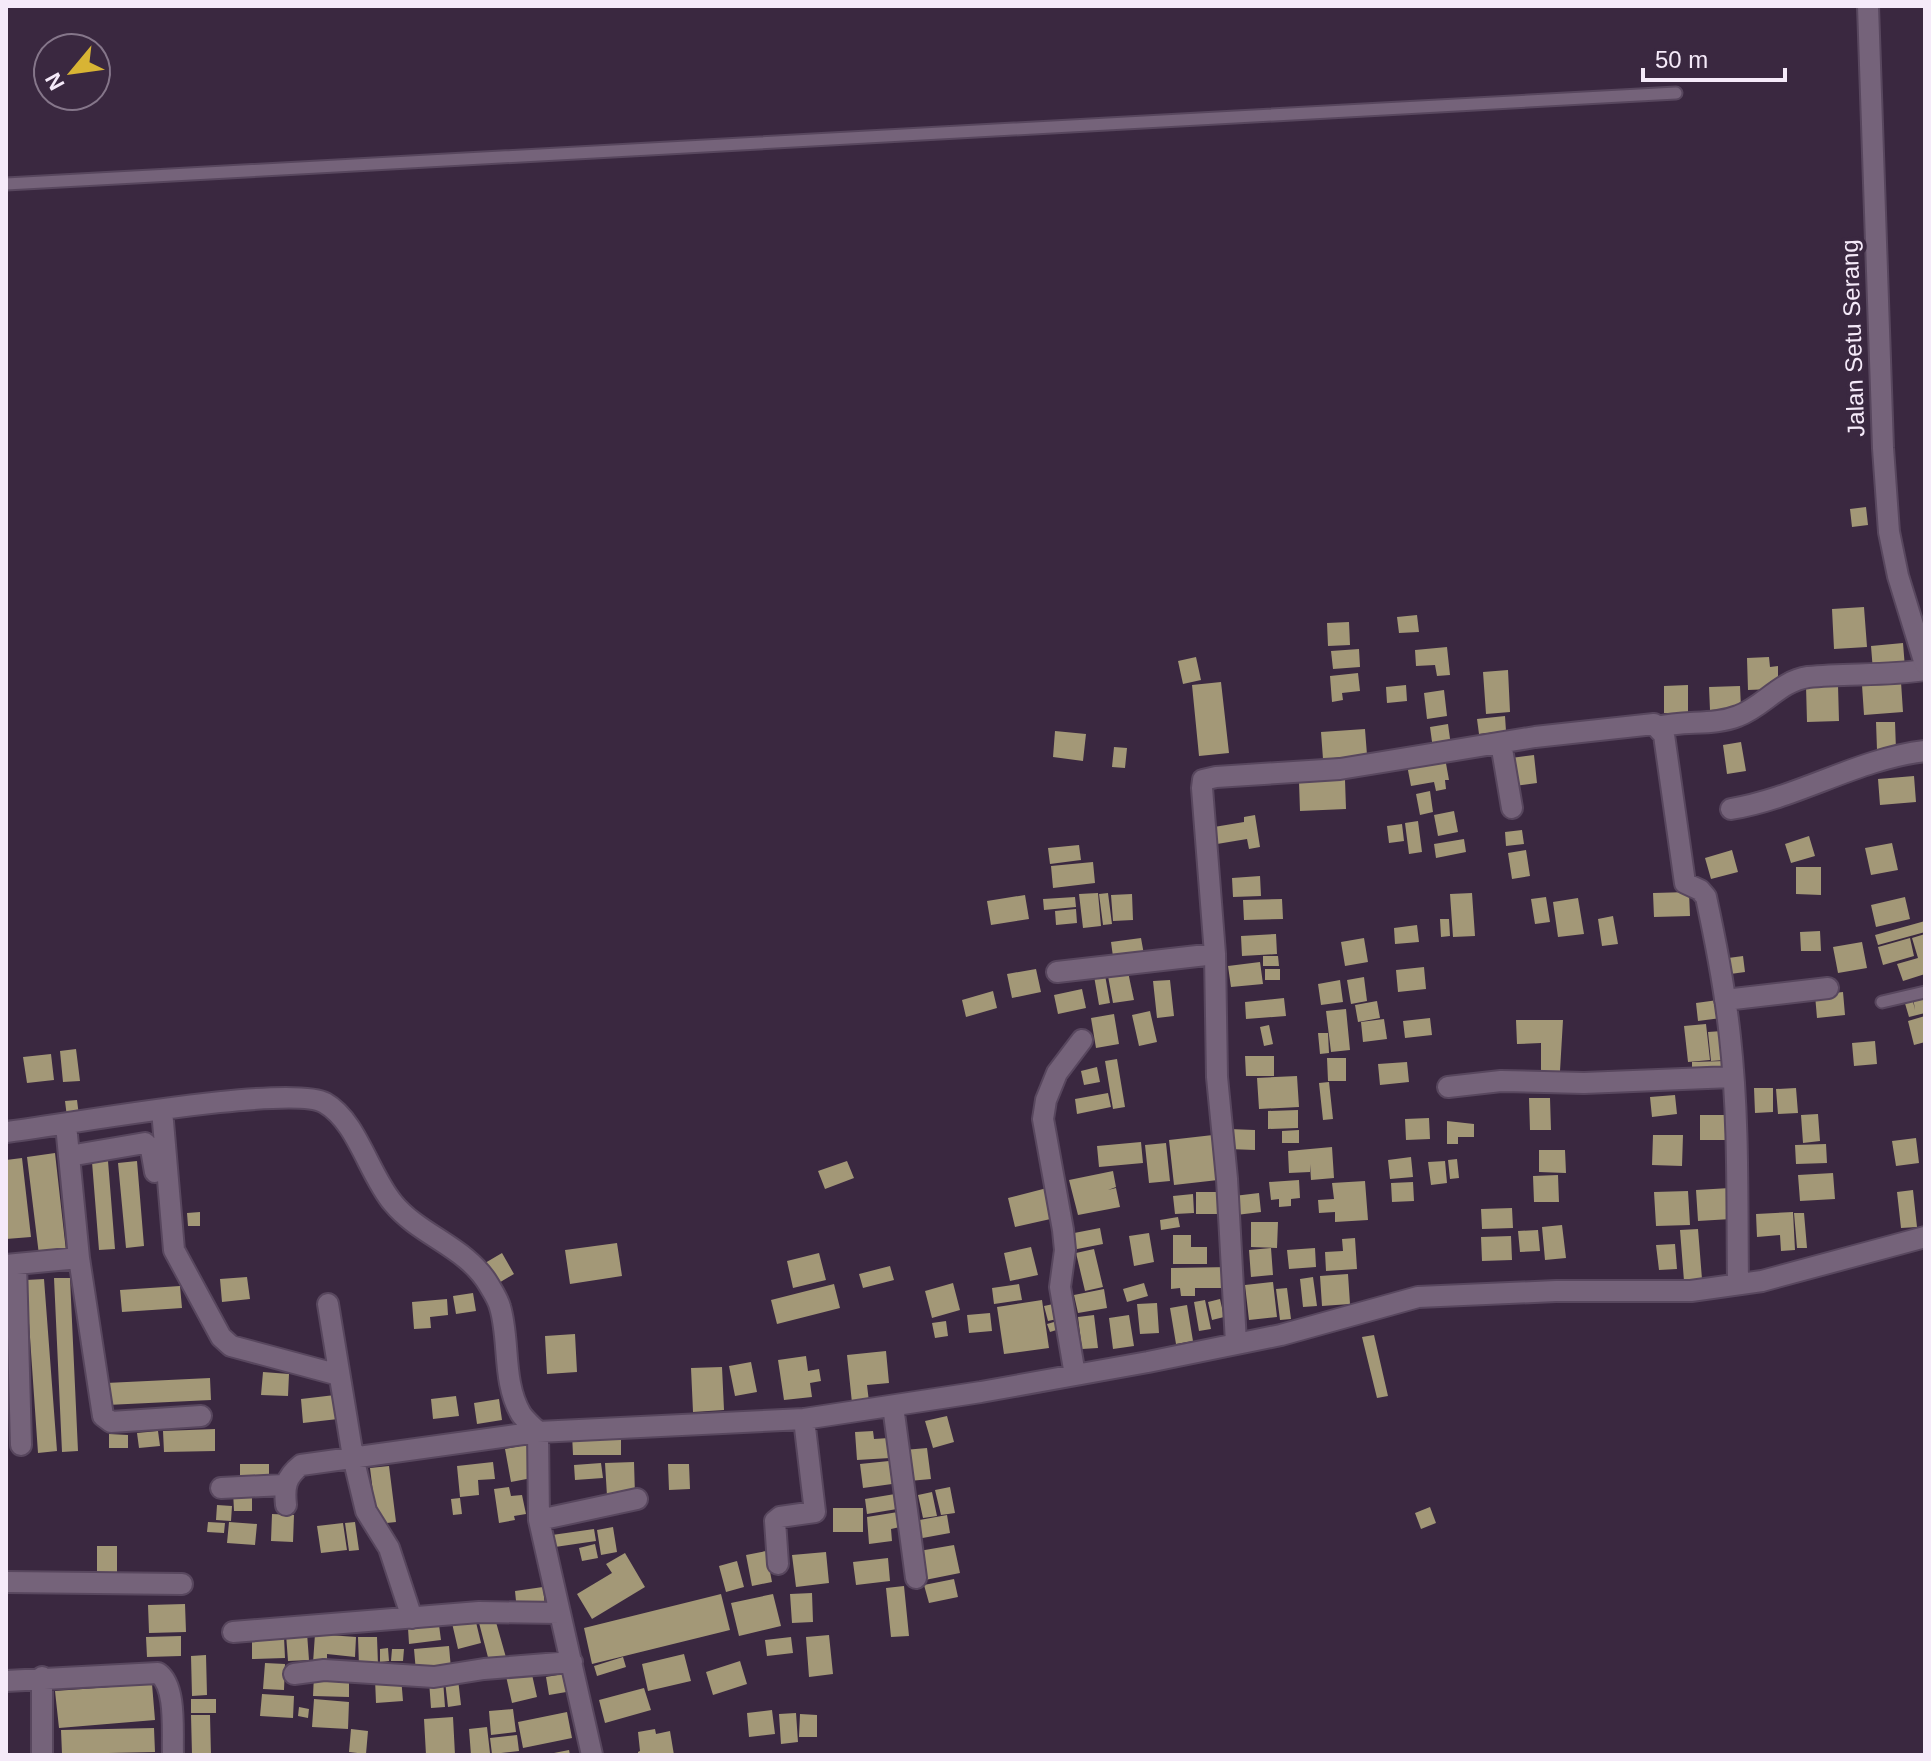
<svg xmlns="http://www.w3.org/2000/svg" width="1931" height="1761" font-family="Arial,sans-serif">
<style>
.building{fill:#a39877}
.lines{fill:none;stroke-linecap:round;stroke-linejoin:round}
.service-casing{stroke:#58475e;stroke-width:15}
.minor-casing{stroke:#58475e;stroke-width:24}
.tertiary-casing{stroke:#58475e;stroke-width:24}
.service{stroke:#75637a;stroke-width:11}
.minor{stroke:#75637a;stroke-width:20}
.tertiary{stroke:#75637a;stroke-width:20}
.labels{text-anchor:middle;stroke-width:8;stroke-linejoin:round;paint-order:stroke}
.street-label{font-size:24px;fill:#f5eaf9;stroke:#3a2840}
</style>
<rect width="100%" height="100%" fill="#3a2840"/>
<path class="building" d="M 1866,507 L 1868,525 L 1852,527 L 1850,509 Z
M 1864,607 L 1867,647 L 1834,649 L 1832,609 Z
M 1417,615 L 1419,632 L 1399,633 L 1397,617 Z
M 1349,622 L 1350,645 L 1328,646 L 1327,623 Z
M 1903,643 L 1905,668 L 1873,671 L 1871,646 Z
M 1447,647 L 1450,675 L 1437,676 L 1435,665 L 1416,666 L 1415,650 Z
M 1359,649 L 1360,667 L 1333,669 L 1331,651 Z
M 1196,657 L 1201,680 L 1183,684 L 1178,661 Z
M 1769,657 L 1770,667 L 1778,666 L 1778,681 L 1770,681 L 1771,689 L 1748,690 L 1747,658 Z
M 1508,670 L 1510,712 L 1486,714 L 1483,672 Z
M 1358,673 L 1360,691 L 1342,693 L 1343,700 L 1332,702 L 1330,676 Z
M 1221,682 L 1229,753 L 1199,756 L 1192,685 Z
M 1901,682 L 1903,712 L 1864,715 L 1862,685 Z
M 1406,685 L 1407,701 L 1387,703 L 1386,687 Z
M 1688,685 L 1688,713 L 1664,713 L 1664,686 Z
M 1838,685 L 1839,721 L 1807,722 L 1806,686 Z
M 1740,686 L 1741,708 L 1710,710 L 1709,687 Z
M 1444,690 L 1447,716 L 1427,719 L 1424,693 Z
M 1505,716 L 1506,731 L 1479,734 L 1477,719 Z
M 1876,722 L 1895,722 L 1896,750 L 1877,750 Z
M 1448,724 L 1451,746 L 1433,749 L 1430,727 Z
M 1365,729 L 1367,755 L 1323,759 L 1321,732 Z
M 1055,731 L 1086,734 L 1083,761 L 1053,757 Z
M 1741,742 L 1746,771 L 1727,774 L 1723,745 Z
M 1114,747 L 1127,748 L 1125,768 L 1112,767 Z
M 1534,755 L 1537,783 L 1514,786 L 1511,758 Z
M 1445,758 L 1449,780 L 1445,780 L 1446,789 L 1436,791 L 1434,782 L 1411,786 L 1407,765 Z
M 1914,776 L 1916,802 L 1880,805 L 1878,779 Z
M 1331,780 L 1345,780 L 1346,809 L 1300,811 L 1299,782 Z
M 1430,791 L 1433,812 L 1420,815 L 1416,794 Z
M 1454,811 L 1458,832 L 1438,836 L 1434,815 Z
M 1255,815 L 1260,847 L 1249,849 L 1247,839 L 1217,844 L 1214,827 L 1244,822 L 1244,817 Z
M 1418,821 L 1422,852 L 1409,854 L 1405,823 Z
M 1402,824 L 1404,841 L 1389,843 L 1387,826 Z
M 1522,830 L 1524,844 L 1506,846 L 1505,832 Z
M 1809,836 L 1815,856 L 1791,863 L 1785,844 Z
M 1464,839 L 1466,852 L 1436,858 L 1434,844 Z
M 1892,843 L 1898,870 L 1871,875 L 1865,848 Z
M 1079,845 L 1081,860 L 1050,864 L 1048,848 Z
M 1526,850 L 1530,876 L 1512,879 L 1508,853 Z
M 1732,850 L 1738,872 L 1711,879 L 1705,858 Z
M 1093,862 L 1095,883 L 1053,888 L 1051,866 Z
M 1796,867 L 1821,867 L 1821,895 L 1796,894 Z
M 1260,876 L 1261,896 L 1233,897 L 1232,878 Z
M 1689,892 L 1690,916 L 1654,917 L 1653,893 Z
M 1098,893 L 1101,926 L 1083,928 L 1079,894 Z
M 1108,893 L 1112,924 L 1103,925 L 1099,894 Z
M 1472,893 L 1475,936 L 1453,937 L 1450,894 Z
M 1132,894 L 1133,920 L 1113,921 L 1111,895 Z
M 1025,895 L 1029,919 L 991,925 L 987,901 Z
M 1075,897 L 1076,907 L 1044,910 L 1043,899 Z
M 1546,897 L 1550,922 L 1535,924 L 1531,899 Z
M 1905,897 L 1910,919 L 1876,927 L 1871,905 Z
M 1578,898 L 1584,934 L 1558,937 L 1553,902 Z
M 1282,899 L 1283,919 L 1244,920 L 1243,900 Z
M 1076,909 L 1077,923 L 1056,925 L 1055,911 Z
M 1613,916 L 1618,944 L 1602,946 L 1598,919 Z
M 1440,919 L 1449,919 L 1450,936 L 1441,937 Z
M 1925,921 L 1925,932 L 1878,945 L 1875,935 Z
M 1417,925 L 1419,942 L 1395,944 L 1394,928 Z
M 1820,931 L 1821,951 L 1801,951 L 1800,932 Z
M 1276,934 L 1277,954 L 1242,956 L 1241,936 Z
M 1925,934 L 1925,974 L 1903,981 L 1897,964 L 1918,958 L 1912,938 Z
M 1141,938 L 1145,960 L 1114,964 L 1111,942 Z
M 1364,938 L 1368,962 L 1345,966 L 1341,942 Z
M 1910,938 L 1914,956 L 1883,965 L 1878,947 Z
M 1862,942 L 1867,968 L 1838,973 L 1833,947 Z
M 1263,956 L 1278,956 L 1279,966 L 1263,966 Z
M 1743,956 L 1745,972 L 1723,975 L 1721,959 Z
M 1260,962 L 1263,984 L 1231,987 L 1228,966 Z
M 1424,967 L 1426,989 L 1398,992 L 1396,970 Z
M 1036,969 L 1041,992 L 1012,998 L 1007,974 Z
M 1265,969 L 1280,969 L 1280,980 L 1265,980 Z
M 1128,972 L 1134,1000 L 1113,1003 L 1108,976 Z
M 1105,975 L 1110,1003 L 1099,1005 L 1094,976 Z
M 1364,977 L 1367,1001 L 1351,1004 L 1347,980 Z
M 1170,980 L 1174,1016 L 1157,1018 L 1153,981 Z
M 1340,980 L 1343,1002 L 1321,1005 L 1318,984 Z
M 1082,989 L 1086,1008 L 1058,1014 L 1054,995 Z
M 993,991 L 997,1008 L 966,1017 L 962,1000 Z
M 1843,992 L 1845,1015 L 1817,1018 L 1815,995 Z
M 1924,995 L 1925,1013 L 1909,1017 L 1904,1000 L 1912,997 L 1915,1010 L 1913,997 Z
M 1284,998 L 1286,1016 L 1246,1019 L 1245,1002 Z
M 1718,1000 L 1721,1018 L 1698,1021 L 1696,1003 Z
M 1377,1001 L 1380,1018 L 1358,1022 L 1355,1005 Z
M 1346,1009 L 1350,1050 L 1331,1052 L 1326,1011 Z
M 1150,1011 L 1157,1042 L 1139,1046 L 1132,1015 Z
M 1114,1014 L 1119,1044 L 1096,1048 L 1091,1018 Z
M 1925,1016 L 1925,1042 L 1914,1045 L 1908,1021 Z
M 1430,1018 L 1432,1035 L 1405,1038 L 1403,1021 Z
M 1384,1019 L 1387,1039 L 1363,1042 L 1361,1022 Z
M 1516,1020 L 1563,1020 L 1560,1071 L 1541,1071 L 1541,1043 L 1517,1044 Z
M 1706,1024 L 1710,1060 L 1688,1062 L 1684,1026 Z
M 1269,1025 L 1273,1044 L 1264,1046 L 1260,1027 Z
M 1722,1031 L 1724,1060 L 1711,1061 L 1708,1032 Z
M 1318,1033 L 1328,1033 L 1329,1053 L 1320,1054 Z
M 1875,1041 L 1877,1064 L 1854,1066 L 1852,1043 Z
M 76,1049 L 80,1081 L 63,1082 L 60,1051 Z
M 51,1054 L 54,1080 L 27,1083 L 23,1057 Z
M 1245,1056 L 1274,1056 L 1274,1076 L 1246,1076 Z
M 1327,1058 L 1346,1058 L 1346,1081 L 1328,1081 Z
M 1117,1059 L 1125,1107 L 1113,1109 L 1105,1061 Z
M 1725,1061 L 1726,1073 L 1692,1074 L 1692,1062 Z
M 1407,1062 L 1409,1082 L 1380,1085 L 1378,1064 Z
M 1097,1067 L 1100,1082 L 1084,1085 L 1081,1071 Z
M 1297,1076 L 1299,1107 L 1259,1109 L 1257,1078 Z
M 1329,1082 L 1333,1119 L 1323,1120 L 1319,1083 Z
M 1754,1088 L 1773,1088 L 1773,1112 L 1755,1113 Z
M 1796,1088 L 1798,1113 L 1778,1114 L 1776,1089 Z
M 1108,1093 L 1111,1107 L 1077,1114 L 1075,1099 Z
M 1675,1095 L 1677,1114 L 1652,1117 L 1650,1097 Z
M 1529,1098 L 1550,1098 L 1551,1130 L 1530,1130 Z
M 77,1100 L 79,1116 L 67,1117 L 65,1101 Z
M 1298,1110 L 1298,1128 L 1268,1129 L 1268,1111 Z
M 1818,1114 L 1820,1141 L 1803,1143 L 1801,1115 Z
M 1700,1115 L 1732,1115 L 1732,1140 L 1700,1140 Z
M 1429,1118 L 1430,1139 L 1406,1140 L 1405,1119 Z
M 1447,1121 L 1474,1124 L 1474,1137 L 1458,1137 L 1458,1144 L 1447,1144 Z
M 1229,1129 L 1255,1130 L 1255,1150 L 1228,1149 Z
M 1299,1130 L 1299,1143 L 1282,1143 L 1282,1131 Z
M 1213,1135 L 1218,1180 L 1174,1185 L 1169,1140 Z
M 1653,1135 L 1683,1135 L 1682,1166 L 1652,1165 Z
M 1916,1138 L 1919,1163 L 1896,1166 L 1892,1141 Z
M 1141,1142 L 1143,1163 L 1099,1167 L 1097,1146 Z
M 1166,1143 L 1170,1181 L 1149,1183 L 1145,1145 Z
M 1826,1144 L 1827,1163 L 1796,1164 L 1795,1145 Z
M 1332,1147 L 1334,1178 L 1311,1180 L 1310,1164 L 1310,1172 L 1289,1173 L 1288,1151 Z
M 1539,1150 L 1565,1150 L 1566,1173 L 1539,1172 Z
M 55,1153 L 66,1251 L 39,1255 L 27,1157 Z
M 1411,1157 L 1413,1177 L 1390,1179 L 1388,1160 Z
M 22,1158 L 31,1237 L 6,1239 L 6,1160 Z
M 1457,1159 L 1459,1178 L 1450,1179 L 1448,1160 Z
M 108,1161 L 115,1249 L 99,1250 L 92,1162 Z
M 137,1161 L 144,1246 L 126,1248 L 118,1163 Z
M 847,1161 L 854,1178 L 825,1189 L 818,1171 Z
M 1445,1161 L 1447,1183 L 1431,1185 L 1428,1162 Z
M 1113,1171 L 1116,1187 L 1108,1190 L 1116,1188 L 1120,1207 L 1078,1215 L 1069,1180 Z
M 1833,1173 L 1835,1199 L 1800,1201 L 1798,1175 Z
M 1558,1175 L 1559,1202 L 1534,1202 L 1533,1176 Z
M 1299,1180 L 1300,1198 L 1291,1199 L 1291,1206 L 1279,1207 L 1279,1199 L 1271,1200 L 1269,1182 Z
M 1365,1181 L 1368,1220 L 1335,1222 L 1335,1212 L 1319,1213 L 1318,1200 L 1334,1199 L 1332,1183 Z
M 1413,1182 L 1414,1201 L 1392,1202 L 1391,1183 Z
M 1047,1188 L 1055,1218 L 1015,1227 L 1008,1198 Z
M 1730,1188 L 1731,1219 L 1698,1221 L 1696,1190 Z
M 1913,1190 L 1917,1227 L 1901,1228 L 1897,1192 Z
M 1688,1191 L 1690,1225 L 1656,1226 L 1654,1192 Z
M 1196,1192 L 1217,1192 L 1217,1214 L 1196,1214 Z
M 1259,1193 L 1261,1212 L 1236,1215 L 1234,1196 Z
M 1193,1194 L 1194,1213 L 1175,1214 L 1173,1196 Z
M 1512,1208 L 1513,1228 L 1482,1229 L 1481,1209 Z
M 200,1212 L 200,1226 L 188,1226 L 187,1213 Z
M 1793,1212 L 1795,1250 L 1781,1251 L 1780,1235 L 1757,1237 L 1756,1214 Z
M 1794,1213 L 1804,1213 L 1807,1248 L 1797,1248 Z
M 1178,1217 L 1180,1227 L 1161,1230 L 1160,1220 Z
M 1251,1222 L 1278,1222 L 1277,1248 L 1251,1247 Z
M 1562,1225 L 1566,1258 L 1545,1260 L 1542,1227 Z
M 1100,1228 L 1103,1244 L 1072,1250 L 1069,1234 Z
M 1698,1229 L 1702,1279 L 1684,1281 L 1680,1230 Z
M 1538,1230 L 1540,1251 L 1520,1252 L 1518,1231 Z
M 1149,1233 L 1154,1262 L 1134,1266 L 1129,1236 Z
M 1173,1235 L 1191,1235 L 1191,1247 L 1207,1247 L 1207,1264 L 1173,1264 Z
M 1511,1236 L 1512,1260 L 1482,1261 L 1481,1237 Z
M 1355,1238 L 1357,1269 L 1326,1271 L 1325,1252 L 1343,1251 L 1342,1239 Z
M 617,1243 L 622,1276 L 570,1284 L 565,1250 Z
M 1675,1244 L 1677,1269 L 1659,1270 L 1656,1245 Z
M 1031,1247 L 1038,1275 L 1010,1281 L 1004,1253 Z
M 1271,1248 L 1273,1275 L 1251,1277 L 1249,1250 Z
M 1315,1248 L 1316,1267 L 1289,1269 L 1287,1250 Z
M 1094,1249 L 1103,1287 L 1085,1291 L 1076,1253 Z
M 502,1253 L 514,1274 L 497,1284 L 485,1263 Z
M 819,1253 L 826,1280 L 793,1288 L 787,1261 Z
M 890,1266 L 894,1280 L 863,1288 L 859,1274 Z
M 1230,1267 L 1230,1288 L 1195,1288 L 1195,1296 L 1181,1296 L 1180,1288 L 1171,1289 L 1171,1268 Z
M 1348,1274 L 1350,1304 L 1322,1306 L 1320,1276 Z
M 247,1277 L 250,1299 L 222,1302 L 220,1279 Z
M 1313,1277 L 1317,1306 L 1303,1307 L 1300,1279 Z
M 54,1278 L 70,1278 L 78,1451 L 62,1452 Z
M 44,1279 L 57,1451 L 38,1453 L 26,1280 Z
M 1273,1282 L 1277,1317 L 1249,1320 L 1245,1285 Z
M 953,1283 L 960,1310 L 932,1318 L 925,1291 Z
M 1144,1283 L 1148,1296 L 1127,1302 L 1123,1289 Z
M 834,1284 L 840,1308 L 777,1324 L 771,1300 Z
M 1019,1284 L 1022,1300 L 994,1304 L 992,1288 Z
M 180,1286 L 182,1308 L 122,1312 L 120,1290 Z
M 1287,1288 L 1291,1319 L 1280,1320 L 1276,1289 Z
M 1104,1289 L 1107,1308 L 1078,1313 L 1074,1295 Z
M 473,1293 L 476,1311 L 456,1314 L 453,1296 Z
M 447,1299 L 448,1315 L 430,1317 L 431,1328 L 414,1329 L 412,1302 Z
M 1220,1299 L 1224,1317 L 1212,1320 L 1208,1302 Z
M 1042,1300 L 1049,1348 L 1004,1354 L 997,1307 Z
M 1205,1300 L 1211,1329 L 1199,1331 L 1194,1302 Z
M 1058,1303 L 1062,1318 L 1048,1321 L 1044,1306 Z
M 1157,1303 L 1159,1333 L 1140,1334 L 1137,1304 Z
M 1187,1305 L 1193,1341 L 1176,1344 L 1170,1308 Z
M 990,1313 L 992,1331 L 969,1333 L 967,1315 Z
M 1094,1315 L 1098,1348 L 1082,1349 L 1078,1317 Z
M 1129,1315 L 1134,1346 L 1113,1349 L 1109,1318 Z
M 1061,1320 L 1063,1328 L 1050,1332 L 1047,1324 Z
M 946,1321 L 948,1336 L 935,1338 L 932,1323 Z
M 575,1334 L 577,1372 L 547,1374 L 545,1336 Z
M 1374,1335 L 1388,1396 L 1377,1398 L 1362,1337 Z
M 886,1351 L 889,1383 L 867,1385 L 869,1402 L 852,1403 L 847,1355 Z
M 806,1356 L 808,1371 L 819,1369 L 821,1381 L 810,1383 L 812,1397 L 784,1400 L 778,1360 Z
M 751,1362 L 757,1392 L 735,1396 L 729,1366 Z
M 722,1367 L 724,1410 L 693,1412 L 691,1368 Z
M 263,1372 L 289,1374 L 288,1396 L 261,1395 Z
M 210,1378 L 211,1400 L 107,1405 L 106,1383 Z
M 335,1395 L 338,1419 L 303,1423 L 301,1399 Z
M 456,1396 L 459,1416 L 433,1419 L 431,1399 Z
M 499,1399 L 502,1420 L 477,1424 L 474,1403 Z
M 947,1416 L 954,1442 L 933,1448 L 925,1421 Z
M 215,1429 L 215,1451 L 164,1452 L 163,1431 Z
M 158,1431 L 160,1446 L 139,1448 L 137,1433 Z
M 873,1431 L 874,1439 L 889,1438 L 890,1458 L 857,1460 L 855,1432 Z
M 109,1434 L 128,1435 L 128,1448 L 109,1448 Z
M 572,1434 L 621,1434 L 621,1455 L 573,1455 Z
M 530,1444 L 537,1477 L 511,1482 L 505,1449 Z
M 927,1448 L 931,1479 L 909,1481 L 904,1450 Z
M 889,1461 L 892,1484 L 863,1488 L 860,1464 Z
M 493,1462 L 495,1479 L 478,1480 L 479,1495 L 460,1497 L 457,1466 Z
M 634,1462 L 635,1495 L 607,1496 L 605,1463 Z
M 601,1463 L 603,1478 L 575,1480 L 574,1465 Z
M 240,1464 L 269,1464 L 269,1484 L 240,1484 Z
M 668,1464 L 689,1464 L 690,1489 L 669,1490 Z
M 389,1466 L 396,1522 L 377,1524 L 370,1468 Z
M 509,1487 L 511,1496 L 522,1495 L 526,1514 L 514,1516 L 515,1520 L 499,1523 L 494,1489 Z
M 950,1487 L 955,1513 L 941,1515 L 935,1490 Z
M 233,1491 L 252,1491 L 252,1511 L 234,1511 Z
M 932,1492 L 937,1516 L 923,1518 L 918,1495 Z
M 895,1494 L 897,1509 L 867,1514 L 865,1499 Z
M 460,1498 L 462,1514 L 453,1515 L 451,1499 Z
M 217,1505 L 232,1506 L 231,1521 L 216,1520 Z
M 1430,1507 L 1436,1523 L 1421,1529 L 1415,1513 Z
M 833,1508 L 863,1508 L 863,1532 L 833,1532 Z
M 898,1512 L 900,1527 L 891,1529 L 892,1541 L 869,1544 L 867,1517 Z
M 272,1514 L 294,1515 L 293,1542 L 271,1541 Z
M 947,1515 L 950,1533 L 917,1539 L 914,1521 Z
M 208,1522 L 225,1523 L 224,1533 L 207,1532 Z
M 229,1522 L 257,1524 L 255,1545 L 227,1543 Z
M 355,1522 L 359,1550 L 349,1551 L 345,1523 Z
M 343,1523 L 347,1550 L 321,1553 L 317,1526 Z
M 613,1527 L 617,1552 L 601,1555 L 597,1530 Z
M 594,1529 L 596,1541 L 555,1547 L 552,1535 Z
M 595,1544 L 598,1558 L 582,1561 L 579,1548 Z
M 954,1545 L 960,1573 L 925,1580 L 919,1551 Z
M 97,1546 L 117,1546 L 117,1575 L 97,1575 Z
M 766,1551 L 772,1582 L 752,1586 L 746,1555 Z
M 826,1552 L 829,1583 L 796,1587 L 792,1555 Z
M 625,1553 L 645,1587 L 592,1619 L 577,1594 L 612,1573 L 606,1564 Z
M 888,1558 L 890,1581 L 856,1585 L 853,1562 Z
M 737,1561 L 744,1587 L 726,1592 L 719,1566 Z
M 954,1579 L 958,1597 L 929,1603 L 924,1585 Z
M 904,1586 L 909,1636 L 891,1637 L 886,1588 Z
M 543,1587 L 545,1607 L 517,1611 L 515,1591 Z
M 812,1593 L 813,1622 L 792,1623 L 790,1594 Z
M 721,1594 L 730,1630 L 592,1664 L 584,1628 Z
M 773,1594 L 781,1626 L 739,1636 L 731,1603 Z
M 185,1604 L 186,1632 L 149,1633 L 148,1605 Z
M 494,1615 L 507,1661 L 490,1665 L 478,1619 Z
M 475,1618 L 481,1643 L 458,1649 L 452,1623 Z
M 439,1625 L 441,1640 L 409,1644 L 408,1628 Z
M 307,1633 L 309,1660 L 288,1661 L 286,1634 Z
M 315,1634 L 356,1637 L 355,1657 L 327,1654 L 327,1664 L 313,1663 Z
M 829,1635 L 833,1674 L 809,1677 L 806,1637 Z
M 181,1636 L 181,1656 L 147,1657 L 146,1637 Z
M 284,1637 L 285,1658 L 252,1659 L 252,1638 Z
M 358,1637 L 377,1637 L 378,1665 L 359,1666 Z
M 791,1637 L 793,1653 L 767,1656 L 765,1640 Z
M 449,1646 L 451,1669 L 416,1672 L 414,1649 Z
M 388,1648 L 389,1661 L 380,1662 L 380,1649 Z
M 392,1649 L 404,1649 L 403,1661 L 391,1661 Z
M 684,1654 L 691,1681 L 648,1691 L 642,1664 Z
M 206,1655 L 207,1695 L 192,1696 L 191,1656 Z
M 623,1657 L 626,1667 L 597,1676 L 594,1666 Z
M 740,1661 L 747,1684 L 713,1695 L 706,1672 Z
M 265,1663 L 285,1664 L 284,1690 L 263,1689 Z
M 531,1670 L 537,1697 L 512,1703 L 506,1676 Z
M 569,1673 L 572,1691 L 549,1695 L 546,1677 Z
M 314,1675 L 349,1676 L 349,1697 L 313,1696 Z
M 401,1677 L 403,1701 L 376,1703 L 375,1679 Z
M 458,1679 L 461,1705 L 448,1707 L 445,1681 Z
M 443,1680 L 445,1707 L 431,1708 L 429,1681 Z
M 152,1684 L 155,1720 L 59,1728 L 55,1691 Z
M 644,1688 L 651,1710 L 605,1723 L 599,1700 Z
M 262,1694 L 294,1696 L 293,1718 L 260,1716 Z
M 191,1699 L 216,1699 L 216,1713 L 191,1713 Z
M 314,1699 L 349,1702 L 348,1729 L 312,1727 Z
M 299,1707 L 309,1709 L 308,1718 L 298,1716 Z
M 513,1709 L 516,1732 L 491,1735 L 489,1711 Z
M 772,1710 L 775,1734 L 749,1737 L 747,1713 Z
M 567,1712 L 572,1738 L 523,1748 L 518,1722 Z
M 796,1713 L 798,1742 L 781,1744 L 779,1714 Z
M 800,1714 L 817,1715 L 817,1737 L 799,1737 Z
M 191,1715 L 210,1715 L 211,1755 L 192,1755 Z
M 453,1717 L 455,1755 L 426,1755 L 424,1719 Z
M 487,1727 L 490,1753 L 471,1755 L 469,1729 Z
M 154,1728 L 155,1752 L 62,1754 L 61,1730 Z
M 351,1729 L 368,1731 L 366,1754 L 349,1752 Z
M 655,1729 L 656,1734 L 670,1731 L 674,1755 L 638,1755 L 638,1752 L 640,1751 L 638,1732 Z
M 517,1735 L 519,1751 L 492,1754 L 490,1738 Z
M 569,1750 L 570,1755 L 549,1755 L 549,1754 Z"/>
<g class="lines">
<g class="service-casing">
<path id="service" d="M 6,184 L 1676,93
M 1882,1002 L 1925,992"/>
</g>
<g class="minor-casing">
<path id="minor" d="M 1658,727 C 1685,720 1713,726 1738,716 C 1763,707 1780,681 1808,677 C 1847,673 1886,676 1925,670
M 1501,743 L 1512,808
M 1731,809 C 1798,798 1857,759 1925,751
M 1057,972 L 1215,954
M 1725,1000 L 1828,988
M 1448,1087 L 1501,1081 L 1584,1083 L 1732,1077
M 162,1110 L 174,1250 L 221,1337 L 231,1346 L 339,1375
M 66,1125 L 79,1258 L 103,1416 L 111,1422 L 201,1416
M 6,1132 C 60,1126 290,1083 325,1103 C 357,1121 369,1175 393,1203 C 420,1236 467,1247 489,1285 C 493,1292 498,1299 500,1307 C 510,1340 502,1382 521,1414 C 525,1420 532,1426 538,1432 L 539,1520 L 592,1755
M 69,1156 L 145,1143 L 151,1149 L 155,1172
M 16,1264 L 21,1445
M 6,1265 L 79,1258
M 328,1304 L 353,1457 L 366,1511 L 389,1548 L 412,1618
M 1236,1343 L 1227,1179 L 1217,1077 L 1215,954 L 1202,788 L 1203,780 L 1216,777 L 1340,769 L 1535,737 L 1654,724 L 1664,735 L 1685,883 L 1700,890 L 1706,897 C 1716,943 1725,990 1730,1037 C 1739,1118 1737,1202 1738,1284
M 1075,1375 L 1060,1287 L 1065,1250 L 1063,1230 L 1043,1119 L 1046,1100 L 1057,1073 L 1082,1040
M 893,1406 L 916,1578
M 221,1488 L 284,1485
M 286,1505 C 284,1486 286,1477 301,1465 L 538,1432 L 804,1419 L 981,1392 L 1148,1362 L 1281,1335 L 1418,1297 L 1556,1291 L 1691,1291 L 1762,1281 L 1925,1237
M 539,1520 L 637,1499
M 778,1564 L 775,1521 L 780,1517 L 815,1512 L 804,1419
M 6,1582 L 182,1584
M 233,1632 L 479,1612 L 560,1613
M 294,1674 L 324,1670 L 434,1677 L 484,1669 L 572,1662
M 6,1681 L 158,1673 C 177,1686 172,1733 173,1755
M 42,1755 L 42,1677"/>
</g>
<g class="tertiary-casing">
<path id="tertiary" d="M 1868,6 L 1883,448 L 1889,532 L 1898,576 L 1925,664"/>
</g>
<use href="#service" class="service"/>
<use href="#minor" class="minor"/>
<use href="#tertiary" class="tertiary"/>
</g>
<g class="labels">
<g class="street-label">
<text transform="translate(1853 338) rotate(-92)" y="8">Jalan Setu Serang</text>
</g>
</g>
<rect width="1931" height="1761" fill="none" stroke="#f5eaf9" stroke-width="16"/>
<g transform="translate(72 72) rotate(241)"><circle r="38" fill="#3a2840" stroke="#85768a" stroke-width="2"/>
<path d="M0-6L14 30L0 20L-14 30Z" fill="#d8b434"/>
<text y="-12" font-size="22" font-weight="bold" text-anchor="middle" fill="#f5eaf9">N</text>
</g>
<path d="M1643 68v12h142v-12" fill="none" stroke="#f5eaf9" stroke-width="4"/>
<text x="1655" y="68" font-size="24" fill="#f5eaf9" stroke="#3a2840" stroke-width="6" paint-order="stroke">50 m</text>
</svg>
